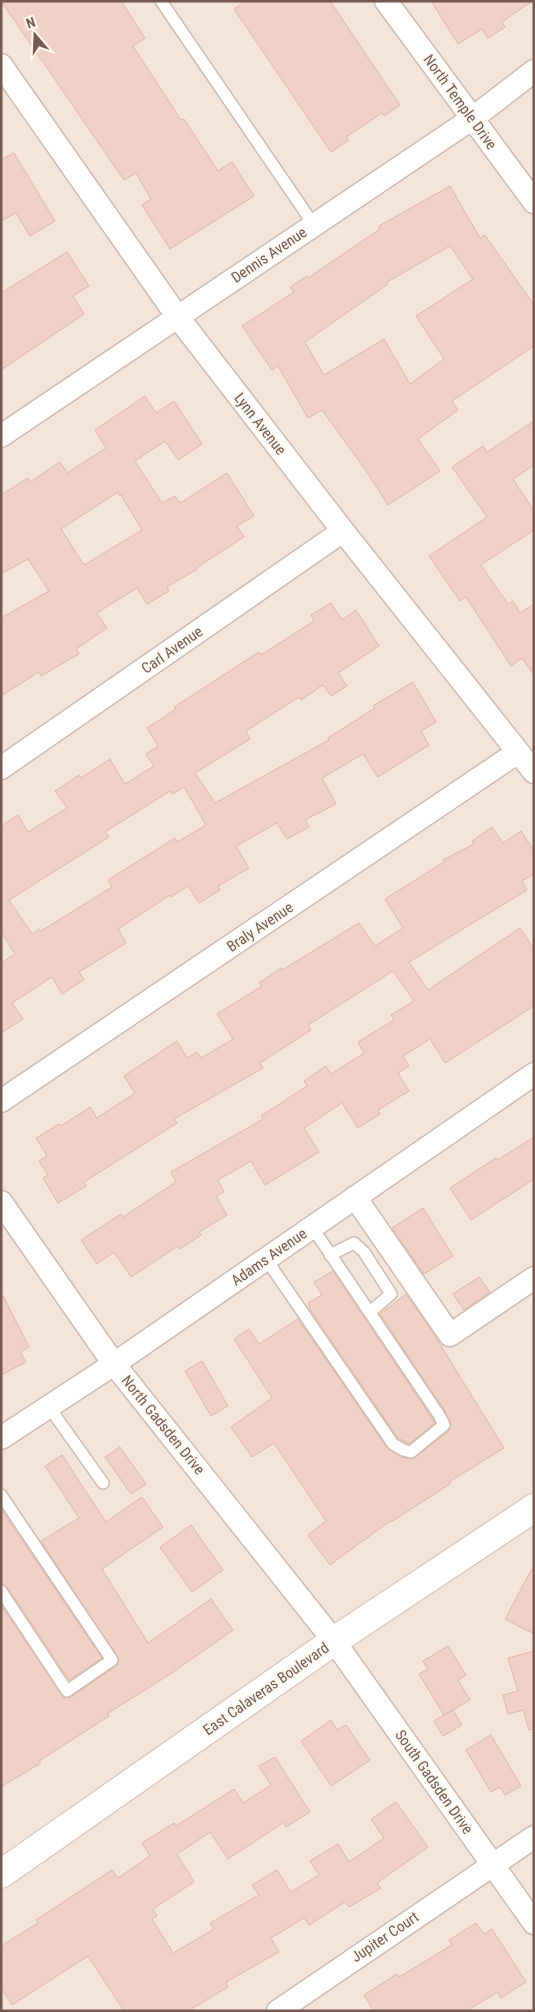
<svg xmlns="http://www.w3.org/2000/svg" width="535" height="2012" font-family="'Roboto Condensed',sans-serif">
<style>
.residential{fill:#f3e5da}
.building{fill:#f0d1c5;stroke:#e2b6a6;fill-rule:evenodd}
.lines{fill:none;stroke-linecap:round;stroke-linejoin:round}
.service-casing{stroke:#cebbb1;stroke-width:14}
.minor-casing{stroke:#cebbb1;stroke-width:25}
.secondary-casing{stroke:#d4bdb1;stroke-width:30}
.service{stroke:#fff;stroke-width:11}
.minor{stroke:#fff;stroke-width:22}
.secondary{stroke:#fff;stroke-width:28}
.labels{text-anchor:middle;stroke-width:4;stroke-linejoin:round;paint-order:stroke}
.street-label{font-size:15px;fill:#77594f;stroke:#fef8f2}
</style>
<rect width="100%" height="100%" fill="#fcf4ec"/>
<path class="residential" d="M 1,1 L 534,1 L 534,2011 L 1,2011 Z"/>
<path class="building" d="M 1,1 L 121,1 L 145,38 L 133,46 L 181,120 L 184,119 L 218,171 L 232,162 L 254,196 L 170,249 L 142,205 L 151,199 L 136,173 L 124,180 Z
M 246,1 L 330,1 L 400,105 L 384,116 L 382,113 L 346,137 L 349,140 L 331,152 L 234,9 Z
M 431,1 L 532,1 L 502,22 L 505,27 L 488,38 L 482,29 L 458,44 Z
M 14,153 L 55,221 L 30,236 L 16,213 L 1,221 L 1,160 Z
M 450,186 L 480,238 L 485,235 L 534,305 L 534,346 L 452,401 L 458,410 L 418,439 L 440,471 L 388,505 L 367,472 L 322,410 L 308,418 L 278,366 L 272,370 L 242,326 L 294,292 L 290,287 L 307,276 L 308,278 L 380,229 L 379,226 ZM 450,246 L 473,279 L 416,316 L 444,359 L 410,384 L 384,339 L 324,375 L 305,342 L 388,284 L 387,282 Z
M 67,252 L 89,286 L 73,296 L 84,314 L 1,370 L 1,293 Z
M 145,396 L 156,413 L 174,401 L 202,444 L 178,460 L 165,441 L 135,461 L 162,503 L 175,496 L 180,503 L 227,473 L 254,516 L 237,526 L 244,537 L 196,568 L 197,569 L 167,587 L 169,591 L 147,604 L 137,588 L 97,613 L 107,628 L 76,649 L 79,654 L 41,676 L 39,672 L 1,696 L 1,618 L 49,591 L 28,559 L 1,574 L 1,495 L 28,478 L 30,482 L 60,462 L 67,473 L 106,448 L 95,430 ZM 118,492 L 120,496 L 121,495 L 142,530 L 84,565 L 61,529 Z
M 534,421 L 534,465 L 513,479 L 534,511 L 534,530 L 481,565 L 508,604 L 513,601 L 520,613 L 534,604 L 534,675 L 522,658 L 511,666 L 466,597 L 460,601 L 429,556 L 487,517 L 452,467 L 483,446 L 487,452 Z
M 331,603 L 342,620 L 356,610 L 379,646 L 338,673 L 347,686 L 331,696 L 323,685 L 301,700 L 299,697 L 246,731 L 250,739 L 195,773 L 215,803 L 329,740 L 328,738 L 375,708 L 373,706 L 413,682 L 436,722 L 421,731 L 429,745 L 378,777 L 363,754 L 322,778 L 336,804 L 305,820 L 309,827 L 287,839 L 277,823 L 236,846 L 249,868 L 218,886 L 220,890 L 199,903 L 188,886 L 171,897 L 170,895 L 118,929 L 126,943 L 79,972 L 84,980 L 62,994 L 52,977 L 12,1003 L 23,1019 L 1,1033 L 1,963 L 15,954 L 1,932 L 1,826 L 18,815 L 28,832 L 67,808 L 55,791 L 79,775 L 81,778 L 110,759 L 125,784 L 154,766 L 146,754 L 158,746 L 147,728 L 176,709 L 174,707 L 259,652 L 261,655 L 314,621 L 311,615 ZM 184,787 L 206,825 L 177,842 L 175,838 L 135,863 L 108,880 L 112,887 L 41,931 L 39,929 L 32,934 L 9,900 L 109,837 L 105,832 L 170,791 L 172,794 Z
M 492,827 L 503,843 L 521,831 L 534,851 L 534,874 L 522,881 L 527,890 L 409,962 L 428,990 L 520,928 L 534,949 L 534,1006 L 445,1063 L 430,1039 L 403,1056 L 409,1066 L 398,1073 L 409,1091 L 378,1110 L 380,1114 L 358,1128 L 342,1103 L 304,1128 L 319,1152 L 265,1185 L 251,1161 L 218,1180 L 224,1192 L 216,1196 L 227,1215 L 199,1232 L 201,1235 L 180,1249 L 178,1246 L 131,1277 L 114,1252 L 97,1264 L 81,1240 L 121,1214 L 123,1217 L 176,1182 L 171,1172 L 263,1119 L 261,1116 L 307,1086 L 304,1081 L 326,1066 L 331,1074 L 364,1053 L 358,1042 L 394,1020 L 391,1015 L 414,1001 L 393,971 L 308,1025 L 311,1030 L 260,1063 L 263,1068 L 174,1119 L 177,1123 L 84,1182 L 86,1186 L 58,1203 L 43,1178 L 48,1175 L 39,1161 L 47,1156 L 36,1138 L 59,1124 L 61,1126 L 90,1107 L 97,1118 L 135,1093 L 124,1076 L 177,1041 L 187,1058 L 197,1052 L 201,1058 L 233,1039 L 217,1014 L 262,986 L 259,983 L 281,968 L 282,970 L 359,923 L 375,946 L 403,928 L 385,899 L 444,862 L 443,860 L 474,844 L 472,841 Z
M 534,1137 L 534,1179 L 471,1220 L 450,1188 L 496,1158 L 498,1160 Z
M 423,1208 L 453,1256 L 424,1274 L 392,1228 Z
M 333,1271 L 435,1423 L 409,1444 L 398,1438 L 311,1311 L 308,1303 L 322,1295 L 314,1282 Z
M 479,1277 L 490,1292 L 464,1310 L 453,1294 Z
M 1,1292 L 29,1347 L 20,1352 L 26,1362 L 1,1375 Z
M 406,1294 L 435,1336 L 504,1448 L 449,1482 L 450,1484 L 391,1522 L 390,1521 L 330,1565 L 308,1535 L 326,1521 L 274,1443 L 252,1457 L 231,1427 L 272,1398 L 234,1339 L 249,1329 L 259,1344 L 298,1319 L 387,1448 L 401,1457 L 413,1459 L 449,1431 L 451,1424 L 445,1411 L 380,1314 Z
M 202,1361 L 228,1406 L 211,1416 L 185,1371 Z
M 120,1447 L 146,1484 L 131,1494 L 105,1457 Z
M 62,1455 L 106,1522 L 142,1497 L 163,1527 L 102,1569 L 148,1643 L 211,1599 L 233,1630 L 169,1675 L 108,1713 L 109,1716 L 39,1761 L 41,1763 L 1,1787 L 1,1605 L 64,1698 L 71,1697 L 116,1666 L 119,1660 L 41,1541 L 79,1518 L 45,1466 Z
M 1,1509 L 102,1658 L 69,1680 L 7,1587 L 1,1584 Z
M 191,1525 L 223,1570 L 192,1592 L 160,1547 Z
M 534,1565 L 534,1634 L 505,1619 Z
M 448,1646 L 466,1675 L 458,1680 L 470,1700 L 444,1715 L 419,1674 L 428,1669 L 423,1661 Z
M 534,1651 L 534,1729 L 529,1730 L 523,1710 L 508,1714 L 503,1695 L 518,1691 L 508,1658 Z
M 453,1710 L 462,1725 L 443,1736 L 434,1721 Z
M 331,1720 L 337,1730 L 346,1725 L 370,1760 L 331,1786 L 301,1741 Z
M 491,1735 L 521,1786 L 505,1795 L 500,1787 L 491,1792 L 466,1750 Z
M 275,1757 L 310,1812 L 286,1827 L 283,1823 L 228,1859 L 210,1832 L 177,1854 L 194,1882 L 153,1909 L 157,1916 L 152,1919 L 173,1953 L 214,1929 L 210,1923 L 259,1895 L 252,1885 L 277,1870 L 291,1892 L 319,1875 L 310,1861 L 338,1844 L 349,1862 L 384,1838 L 371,1819 L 396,1802 L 428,1847 L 377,1883 L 381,1888 L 349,1907 L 345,1902 L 309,1925 L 304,1918 L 271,1938 L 279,1952 L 226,1982 L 228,1987 L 188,2011 L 124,2011 L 88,1956 L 12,2005 L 1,1988 L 1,1946 L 38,1923 L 36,1920 L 112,1870 L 118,1878 L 150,1856 L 142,1843 L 174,1823 L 176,1826 L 234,1789 L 243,1803 L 271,1785 L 259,1766 Z
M 476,1923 L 484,1934 L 492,1929 L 526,1982 L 501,1998 L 498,1992 L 466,2011 L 374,2011 L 364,1995 L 397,1974 L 399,1977 L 452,1945 L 449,1940 Z"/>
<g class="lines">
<g class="service-casing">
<path id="service" d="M 161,1 L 314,225
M 330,1255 L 354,1243 L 364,1252 L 391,1294 L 370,1312
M 266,1259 L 393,1444 L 403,1450 L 411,1452 L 444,1425 L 439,1415 L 312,1227
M 49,1407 L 103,1483
M 1,1495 L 112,1660 L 67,1691 L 1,1591"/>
</g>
<g class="minor-casing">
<path id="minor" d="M 386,1 L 534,202
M 1,65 L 177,316 L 343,531 L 534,772
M 1,436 L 473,118 L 534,71
M 1,768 L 343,531
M 1,1101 L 518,752
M 355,1197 L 450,1335 L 534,1278
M 1,1202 L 114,1364 L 334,1641 L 534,1923
M 1,1438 L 114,1364 L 534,1074
M 278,2011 L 534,1837"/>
</g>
<g class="secondary-casing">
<path id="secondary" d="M 1,1874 L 334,1641 L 534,1508"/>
</g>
<use href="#service" class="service"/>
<use href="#minor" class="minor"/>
<use href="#secondary" class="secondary"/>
</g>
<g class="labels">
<g class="street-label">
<text transform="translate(460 102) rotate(54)" y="5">North Temple Drive</text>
<text transform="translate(269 255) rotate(-34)" y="5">Dennis Avenue</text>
<text transform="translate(260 424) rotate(52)" y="5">Lynn Avenue</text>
<text transform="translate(172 650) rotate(-35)" y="5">Carl Avenue</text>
<text transform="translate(260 927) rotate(-34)" y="5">Braly Avenue</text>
<text transform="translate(269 1257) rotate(-35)" y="5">Adams Avenue</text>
<text transform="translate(163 1425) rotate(51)" y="5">North Gadsden Drive</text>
<text transform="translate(266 1689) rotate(-35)" y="5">East Calaveras Boulevard</text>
<text transform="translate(434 1782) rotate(55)" y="5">South Gadsden Drive</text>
<text transform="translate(385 1937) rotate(-34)" y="5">Jupiter Court</text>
</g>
</g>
<rect width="535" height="2012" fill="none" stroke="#77594f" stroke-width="5"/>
<g transform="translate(35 35) rotate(341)" stroke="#fef8f2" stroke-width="4" paint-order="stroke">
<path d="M0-4L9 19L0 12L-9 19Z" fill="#77594f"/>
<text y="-8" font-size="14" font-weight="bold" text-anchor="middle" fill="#77594f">N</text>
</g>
</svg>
